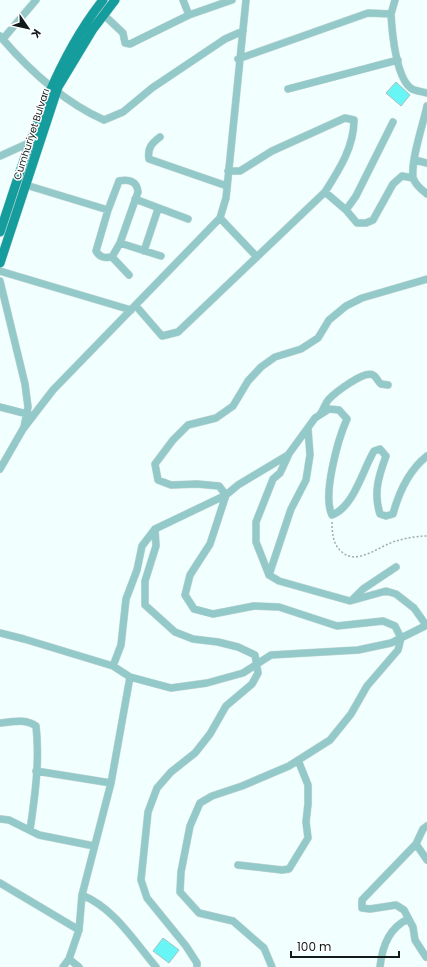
<svg xmlns="http://www.w3.org/2000/svg" width="427" height="967" font-family="Poppins,sans-serif">
<style>
.building{fill:#67f5f6;stroke:#a9c0c0}
.lines{fill:none;stroke-linecap:round;stroke-linejoin:round}
.minor-casing{stroke:#cddada;stroke-width:8}
.major-casing{stroke:#cddada;stroke-width:10}
.path{stroke:#a0acac;stroke-width:1.5;stroke-dasharray:2 2;stroke-linecap:butt}
.minor{stroke:#94c9c9;stroke-width:7}
.major{stroke:#159c9d;stroke-width:9}
.labels{text-anchor:middle;stroke-width:3;stroke-linejoin:round;paint-order:stroke}
.street-label{font-size:10px;fill:#121a1a;stroke:#fff}
</style>
<rect width="100%" height="100%" fill="#f1ffff"/>
<path class="building" d="M 396,82 L 410,95 L 401,106 L 386,93 Z
M 163,938 L 179,950 L 169,963 L 153,951 Z"/>
<g class="lines">
<g class="minor-casing">
<path id="minor" d="M 183,0 L 189,15
M 391,14 L 395,0
M 104,15 L 123,33 L 125,43 L 130,44 L 189,15 L 232,0
M 0,36 C 28,69 64,102 104,120 L 123,112 L 152,88 L 225,39 L 243,31
M 3,39 L 36,0
M 238,59 L 368,13 L 391,14 C 392,32 396,79 412,89 C 416,91 423,92 427,93
M 288,89 L 398,60
M 427,106 C 423,125 411,159 413,177 C 414,184 422,190 427,194
M 160,137 C 152,143 147,148 149,159 L 227,186
M 0,156 L 31,142
M 415,160 L 427,163
M 26,185 L 108,210 L 119,181 C 129,179 137,181 138,192 L 120,243 L 112,257 C 105,258 100,258 96,251 L 108,210
M 325,192 L 346,210 L 357,223 L 366,223 L 373,220 L 393,184 L 402,176 L 413,178
M 135,199 L 188,219
M 346,210 L 356,196 L 393,122
M 220,218 L 257,257
M 120,243 L 161,256
M 144,251 L 158,209
M 112,257 L 129,275
M 0,271 L 131,310
M 0,281 L 25,384 L 28,407 L 24,427
M 136,306 L 162,336 L 178,332 L 325,192 C 339,170 354,147 354,120 L 345,118 L 272,151 L 240,171 L 228,171
M 0,407 L 31,415
M 321,413 C 324,409 325,403 329,399 C 335,393 364,370 373,375 C 376,376 378,382 381,384 L 388,385
M 288,456 L 280,473 L 273,479 L 256,522 L 256,542 L 269,575 L 279,581 L 350,601 L 386,591 L 396,594 L 414,608 L 426,625
M 0,469 L 23,429 L 53,390 L 220,218 L 226,198 L 246,0
M 155,529 L 156,546 L 145,581 L 145,605 L 175,632 L 193,639 L 218,642 L 238,647 L 255,655 L 258,673 L 252,684 L 226,706 L 210,734 L 195,753 L 171,772 L 157,788 L 148,812 L 141,880 L 147,898 L 186,946 L 197,963 L 197,967
M 269,575 L 291,509 L 306,480 L 310,455 L 308,429
M 352,600 L 363,589 L 396,567
M 0,633 L 24,639 L 113,666 L 130,677 L 171,688 L 207,683 L 243,673 L 271,655 L 358,650 L 391,643 L 427,625
M 113,666 L 121,645 L 126,599 L 137,570 L 142,546 L 155,529 L 226,495 L 238,485 L 288,455 L 315,418 L 329,409 L 339,410 L 347,419 C 338,439 322,496 332,515 C 354,507 363,469 374,451 L 380,449 L 386,456 C 379,475 373,493 380,514 L 386,516 L 393,514 C 399,492 408,471 427,456
M 0,723 C 12,722 25,718 36,726 C 40,760 35,796 30,830
M 36,771 L 111,783
M 0,819 L 9,820 L 39,835 L 94,846
M 427,826 L 423,829 L 416,844 L 427,860
M 416,844 L 362,900 L 362,908 L 370,909 L 396,905 L 404,910 L 413,927 L 415,940 L 426,957
M 238,865 L 282,870 L 289,869 L 308,838 L 306,822 L 308,804 L 308,785 L 298,760
M 0,883 L 79,930
M 82,895 C 114,908 134,941 156,967
M 69,959 L 79,967
M 63,967 L 69,959 L 79,930 L 82,895 L 111,783 L 130,677
M 272,967 L 264,948 L 233,921 L 199,913 L 180,892 L 181,872 L 190,826 L 200,803 L 212,796 L 242,786 L 289,766 L 330,740 L 351,714 L 367,686 L 398,650 L 401,638 L 395,626 L 383,621 L 337,626 L 279,607 L 254,606 L 213,614 L 194,609 L 185,595 L 190,575 L 210,544 L 226,495 L 219,486 L 197,484 L 171,485 L 158,480 L 155,464 L 173,440 L 188,425 L 216,418 L 233,406 L 248,381 L 261,367 L 275,357 L 301,349 L 318,338 L 329,320 L 346,306 L 362,298 L 427,279
M 380,967 C 382,946 389,928 408,919"/>
</g>
<g class="major-casing">
<path id="major" d="M 0,232 C 27,152 50,67 103,0
M 0,263 L 58,87 L 93,29 L 115,0"/>
</g>
<path class="path" d="M 332,522 C 332,533 333,545 342,552 C 357,566 381,545 396,541 C 406,538 417,536 427,536"/>
<use href="#minor" class="minor"/>
<use href="#major" class="major"/>
</g>
<g class="labels">
<g class="street-label">
<text transform="translate(31 134) rotate(-72)" y="4">Cumhuriyet Bulvarı</text>
</g>
</g>
<g transform="translate(28 28) rotate(124)" stroke="#ffffff" stroke-width="3" paint-order="stroke">
<path d="M0-3L7 15L0 10L-7 15Z" fill="#121a1a"/>
<text y="-6" font-size="11" font-weight="bold" text-anchor="middle" fill="#121a1a">K</text>
</g>
<path d="M291 951v6h108v-6" fill="none" stroke="#121a1a" stroke-width="2"/>
<text x="297" y="951" font-size="12" fill="#121a1a" stroke="#ffffff" stroke-width="3" paint-order="stroke">100 m</text>
</svg>
